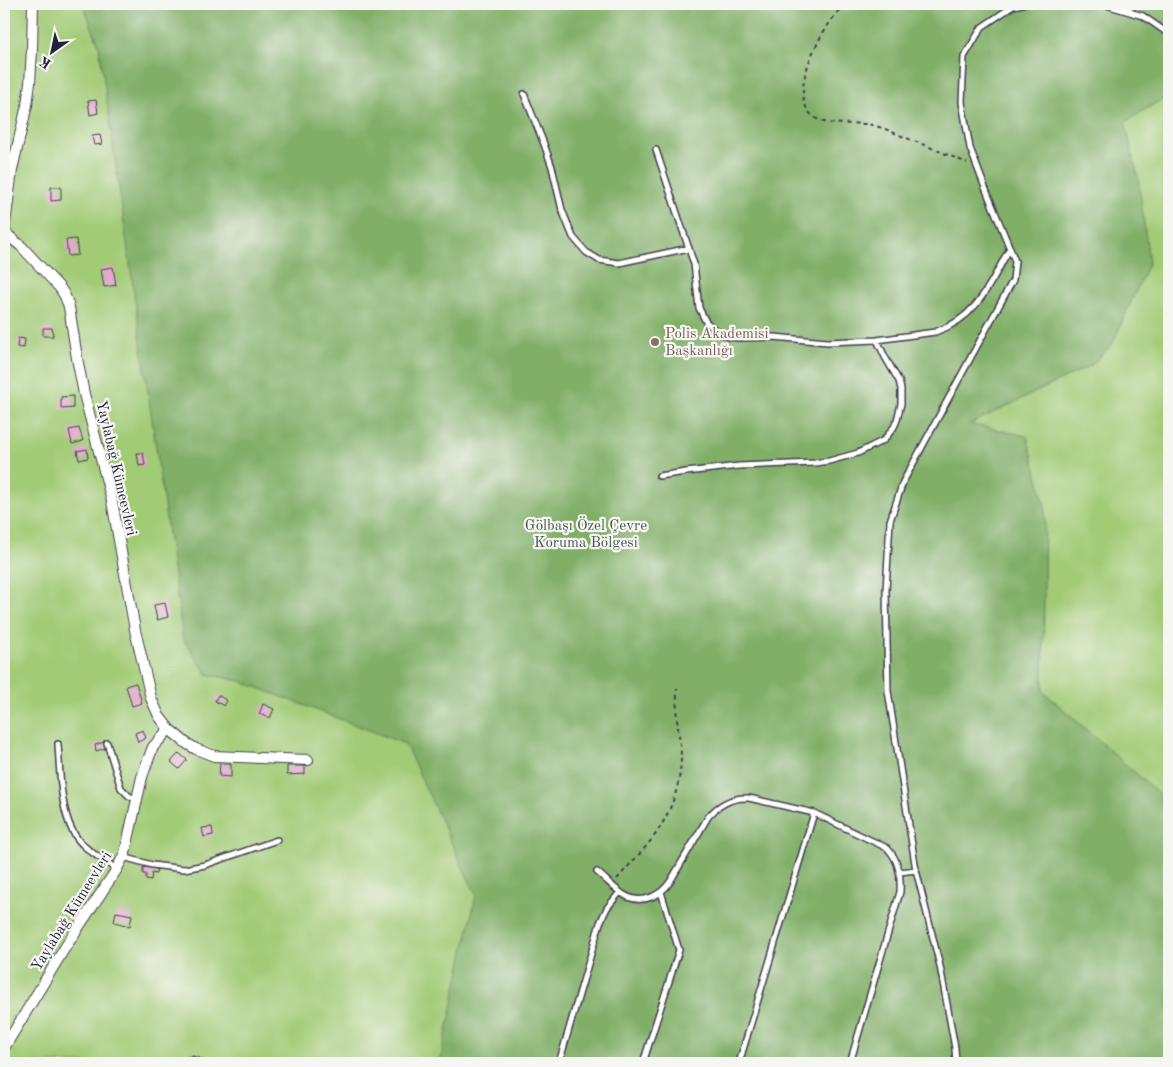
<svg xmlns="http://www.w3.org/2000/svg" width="1173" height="1067" font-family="'Old Standard TT',serif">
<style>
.green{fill:#a2cb76;stroke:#627658}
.forest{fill:#81af67;stroke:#526851}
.building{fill:#e3a8ca}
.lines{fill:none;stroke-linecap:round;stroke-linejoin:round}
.service-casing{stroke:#413e4e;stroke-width:8}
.minor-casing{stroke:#413e4e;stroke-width:12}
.path{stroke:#413e4e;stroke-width:2;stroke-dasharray:4 4;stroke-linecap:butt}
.service{stroke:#fff;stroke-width:5}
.minor{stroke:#fff;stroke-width:10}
.education-dot{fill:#8d6e63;stroke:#f6f6f2;stroke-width:2}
.labels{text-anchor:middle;stroke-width:4.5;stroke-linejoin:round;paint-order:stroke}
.education-label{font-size:15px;fill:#785e54;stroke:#f6f6f2;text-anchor:start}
.street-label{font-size:15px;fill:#22223b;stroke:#f6f6f2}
.park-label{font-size:15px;fill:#48554d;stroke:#f6f6f2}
</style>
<rect width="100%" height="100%" fill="#f6f6f2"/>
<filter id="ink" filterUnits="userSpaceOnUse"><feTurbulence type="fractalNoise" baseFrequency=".02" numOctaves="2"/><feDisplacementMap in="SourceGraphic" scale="10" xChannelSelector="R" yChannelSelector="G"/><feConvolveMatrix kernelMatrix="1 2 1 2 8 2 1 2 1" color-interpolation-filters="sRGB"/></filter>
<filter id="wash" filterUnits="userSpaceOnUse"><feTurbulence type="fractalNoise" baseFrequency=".0096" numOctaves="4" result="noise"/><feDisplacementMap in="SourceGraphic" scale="20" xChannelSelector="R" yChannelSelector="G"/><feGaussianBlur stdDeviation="1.12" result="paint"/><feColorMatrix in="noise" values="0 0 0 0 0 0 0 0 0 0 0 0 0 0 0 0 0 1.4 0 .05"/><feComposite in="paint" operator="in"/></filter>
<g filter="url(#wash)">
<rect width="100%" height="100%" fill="#f0dbb9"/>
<path class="green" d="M 4,4 L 1169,4 L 1169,1063 L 4,1063 Z"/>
<path class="forest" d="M 83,4 L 1169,4 L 1169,95 L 1125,122 L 1138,177 L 1149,262 L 1112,344 L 1092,365 L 970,424 L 1027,436 L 1045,505 L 1043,691 L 1159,794 L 1169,829 L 1169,1063 L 440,1063 L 476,895 L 405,744 L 240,681 L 207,674 L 183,639 L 99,46 Z"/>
<g id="blocks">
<path class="building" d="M 96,100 L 98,113 L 90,115 L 88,101 Z
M 100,135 L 102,144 L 94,145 L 92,136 Z
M 51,187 L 61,187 L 61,200 L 51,201 Z
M 76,239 L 78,255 L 68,256 L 66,240 Z
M 113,267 L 116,285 L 104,287 L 101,269 Z
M 43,328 L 52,328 L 53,336 L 43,336 Z
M 18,338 L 25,339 L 24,348 L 17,347 Z
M 73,396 L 73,408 L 61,409 L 61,397 Z
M 79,428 L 83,441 L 72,444 L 69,430 Z
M 87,449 L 88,458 L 79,460 L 77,451 Z
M 137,453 L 143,453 L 145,465 L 139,466 Z
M 165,603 L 168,617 L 157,620 L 154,605 Z
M 136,683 L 142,703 L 132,706 L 126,686 Z
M 218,695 L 227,701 L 224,706 L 215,701 Z
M 263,704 L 274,709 L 270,718 L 259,714 Z
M 143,730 L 146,738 L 138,742 L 135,733 Z
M 104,742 L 106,748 L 96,751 L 95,745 Z
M 179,753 L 187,760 L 179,769 L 171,762 Z
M 220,763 L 231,764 L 231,777 L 219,776 Z
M 287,766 L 305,766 L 305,774 L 287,775 Z
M 212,827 L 213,835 L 204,837 L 202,828 Z
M 143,867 L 157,869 L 156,874 L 152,873 L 151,880 L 146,879 L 146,874 L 143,874 Z
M 116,912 L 132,915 L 130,926 L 114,922 Z"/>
</g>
</g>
<g filter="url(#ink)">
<use href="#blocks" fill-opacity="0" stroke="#413e4e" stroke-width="1"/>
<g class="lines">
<g class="service-casing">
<path id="service" d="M 1103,4 L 1143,16 L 1169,34
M 1122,4 L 1131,11
M 524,94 L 544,144 L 552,167 L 562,210 L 573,237 L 586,252 L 599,260 L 619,263 L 689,248
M 656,150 L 694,264 L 699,308 L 706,322 L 716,330 L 729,337 L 738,338 L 774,337 L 827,342 L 877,340 L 935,332 C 978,318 990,283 1010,248
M 659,476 L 686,472 L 739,466 L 815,463 L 829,461 L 858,453 L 884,440 L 894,427 L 897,420 L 901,404 L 901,389 L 899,381 L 885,357 L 877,340
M 107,743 L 121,788 L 129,796 L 137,800
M 58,744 C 60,773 60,823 82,844 C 92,854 105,861 117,869
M 123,857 L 152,865 L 184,869 L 205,865 L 277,840
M 597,872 C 607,880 617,892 628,897 C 644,904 661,895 670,882 L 708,817 C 719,804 732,797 749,798 L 814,813 L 887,848 C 899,860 901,875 900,892 L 850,1063
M 900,872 L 916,870
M 185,1063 C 190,1057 196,1060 202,1063
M 559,1063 L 600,923 L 607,908 L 620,892
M 643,1063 L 679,950 L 661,892
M 739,1063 L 814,813
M 956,1063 L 955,1048 L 940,966 L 916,870 L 888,691 L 886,590 L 890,521 L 903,482 L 1013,280 L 1015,261 L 984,185 L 970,148 L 962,102 L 964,57 L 982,27 L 1013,6 L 1022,4"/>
</g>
<g class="minor-casing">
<path id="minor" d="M 4,231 L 12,170 L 27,105 L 30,83 L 32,50 L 33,4
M 4,232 L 21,246 L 60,288 L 65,296 L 69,307 L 77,358 L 84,394 L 112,501 L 135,630 L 151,698 L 159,716 L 169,729 L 186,743 L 196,749 L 214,756 L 308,760
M 4,1048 L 66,946 L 117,869 L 125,853 L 142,777 L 148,760 L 153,747 L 169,729"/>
</g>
<path class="path" d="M 844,4 C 838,12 831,20 826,28 C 812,50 786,104 819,120 C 836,128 857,120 875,126 C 885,128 894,133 904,137 C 925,145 946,154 967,163
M 617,879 C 628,866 641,853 652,839 C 670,815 681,786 681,757 C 681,744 678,732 677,719 C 676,709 677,698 677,688"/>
<use href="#service" class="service"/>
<use href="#minor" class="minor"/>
</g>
</g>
<circle class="education-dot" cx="655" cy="342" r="5"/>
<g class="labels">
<g class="education-label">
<text x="665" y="338">Polis Akademisi<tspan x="665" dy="17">Başkanlığı</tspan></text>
</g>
<g class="street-label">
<text transform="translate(117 468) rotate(77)" y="5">Yaylabağ Kümeevleri</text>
<text transform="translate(71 911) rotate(-58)" y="5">Yaylabağ Kümeevleri</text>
</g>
<g class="park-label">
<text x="586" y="530">Gölbaşı Özel Çevre<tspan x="586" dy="17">Koruma Bölgesi</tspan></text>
</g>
</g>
<rect width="1173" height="1067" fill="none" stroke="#f6f6f2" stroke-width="20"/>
<g transform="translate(52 52) rotate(213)" stroke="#f6f6f2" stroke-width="4" paint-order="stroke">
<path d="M0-4L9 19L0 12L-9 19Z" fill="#22223b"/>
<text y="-8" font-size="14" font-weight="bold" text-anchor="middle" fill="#22223b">K</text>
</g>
</svg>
